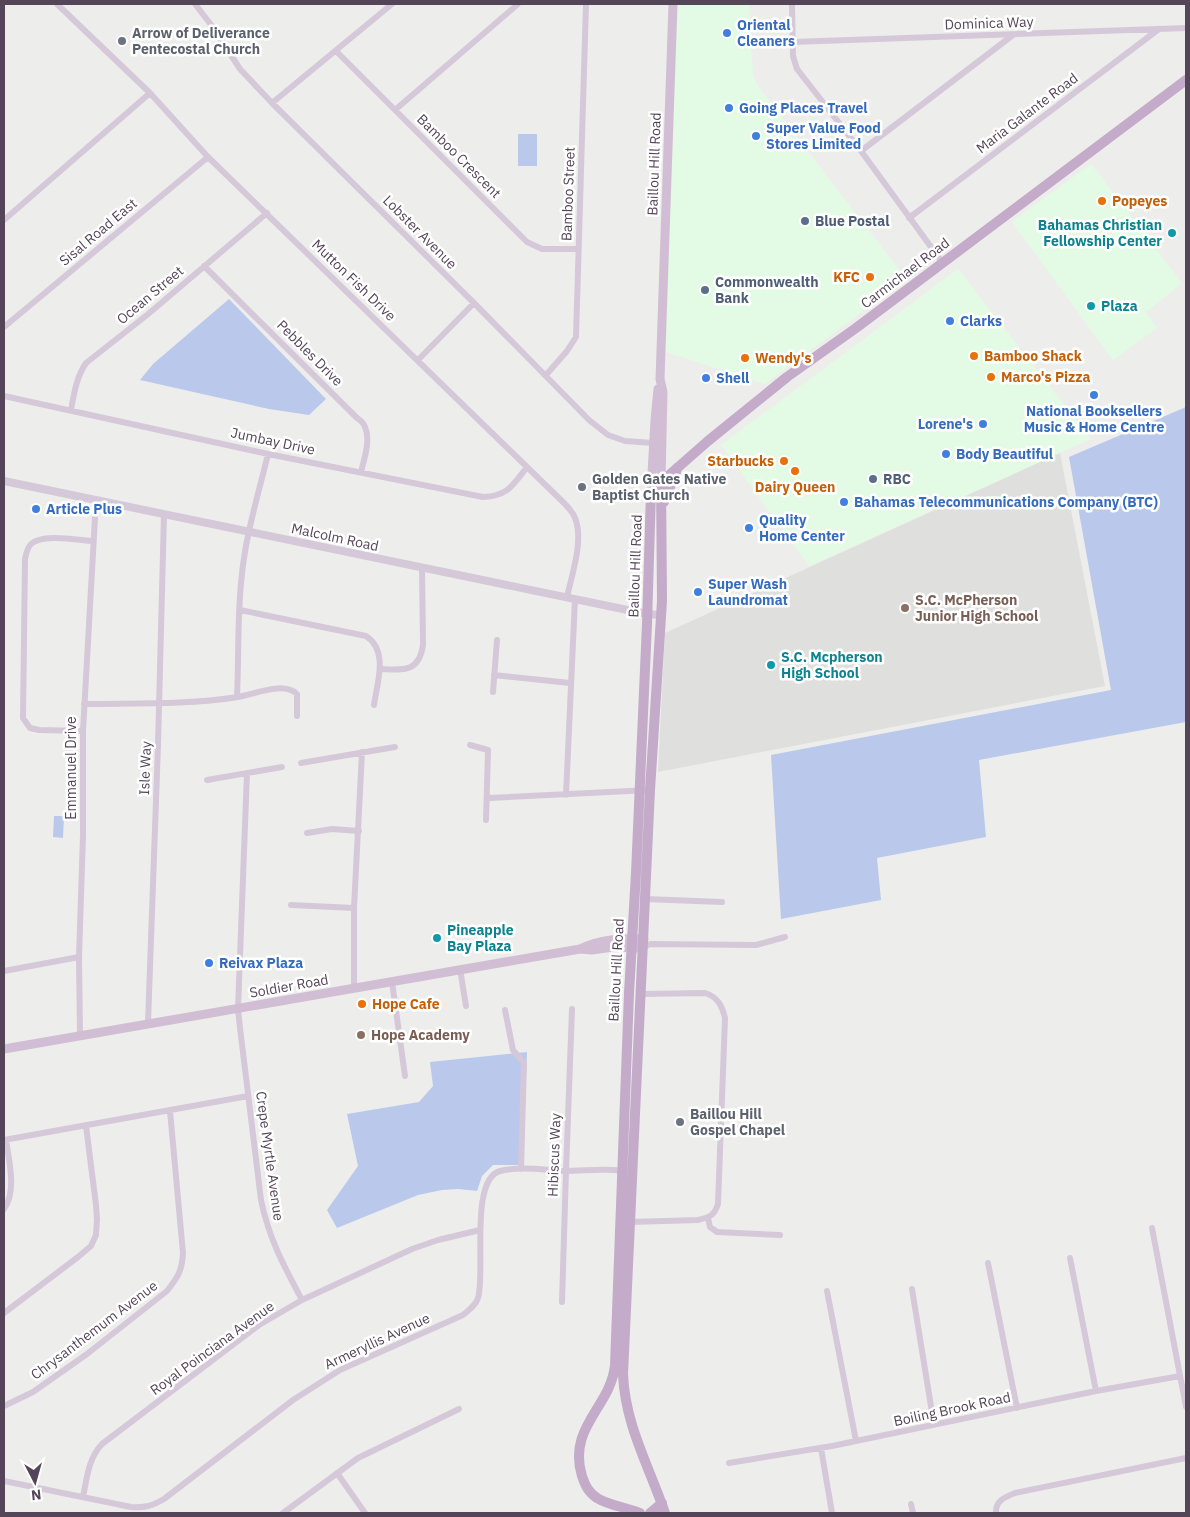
<svg xmlns="http://www.w3.org/2000/svg" width="1190" height="1517" font-family="'IBM Plex Sans',sans-serif">
<style>
.commercial{fill:#e3fae4}
.education{fill:#dfdfdd}
.green{fill:#bac8ec}
.lines{fill:none;stroke-linecap:round;stroke-linejoin:round}
.minor{stroke:#d5c8d9;stroke-width:6}
.tertiary{stroke:#d5c8d9;stroke-width:8}
.secondary{stroke:#d1bed4;stroke-width:9}
.primary{stroke:#c4abca;stroke-width:10}
.shop-dot{fill:#3f7fe0;stroke:#fff;stroke-width:2}
.worship-dot{fill:#6b7280;stroke:#fff;stroke-width:2}
.food-dot{fill:#e8710a;stroke:#fff;stroke-width:2}
.service-dot{fill:#5c6f8a;stroke:#fff;stroke-width:2}
.culture-dot{fill:#0f9aa8;stroke:#fff;stroke-width:2}
.education-dot{fill:#8d6e63;stroke:#fff;stroke-width:2}
.labels{text-anchor:middle;stroke-width:5;stroke-linejoin:round;paint-order:stroke}
.street-label{font-size:14px;fill:#544558;stroke:#fff}
.shop-label{font-size:14px;font-weight:bold;fill:#366cbe;stroke:#fff;text-anchor:start}
.worship-label{font-size:14px;font-weight:bold;fill:#5b616d;stroke:#fff;text-anchor:start}
.food-label{font-size:14px;font-weight:bold;fill:#c56008;stroke:#fff;text-anchor:start}
.service-label{font-size:14px;font-weight:bold;fill:#4e5e75;stroke:#fff;text-anchor:start}
.culture-label{font-size:14px;font-weight:bold;fill:#0d838f;stroke:#fff;text-anchor:start}
.education-label{font-size:14px;font-weight:bold;fill:#785e54;stroke:#fff;text-anchor:start}
</style>
<rect width="100%" height="100%" fill="#edeeeb"/>
<path class="commercial" d="M 713,4 L 749,4 L 753,75 L 758,86 L 906,279 L 765,384 L 663,351 L 675,5 Z
M 1091,164 L 1182,283 L 1146,312 L 1157,328 L 1113,360 L 1012,222 Z
M 958,269 L 1091,439 L 809,566 L 721,445 Z"/>
<path class="education" d="M 1060,453 L 1105,686 L 658,772 L 665,633 Z"/>
<path class="green" d="M 518,134 L 537,134 L 537,166 L 518,166 Z
M 229,299 L 326,399 L 309,415 L 269,409 L 140,380 L 153,364 Z
M 1186,407 L 1186,722 L 979,760 L 986,837 L 877,858 L 881,900 L 781,919 L 771,755 L 1111,690 L 1069,457 Z
M 54,816 L 64,816 L 63,838 L 53,837 Z
M 527,1052 L 522,1165 L 493,1165 L 482,1176 L 477,1191 L 458,1189 L 442,1190 L 418,1195 L 337,1228 L 327,1210 L 358,1166 L 347,1114 L 419,1102 L 433,1086 L 430,1062 Z"/>
<g class="lines">
<path class="minor" d="M 57,4 L 150,93 L 208,157 L 563,502 C 568,507 573,512 575,518 C 584,540 572,574 567,597
M 195,4 L 212,26 L 240,69 L 272,103 L 474,303 L 589,420 L 608,435 L 625,441 L 653,443
M 792,4 L 793,56 L 797,69 L 861,151 L 942,262
M 793,42 L 1186,28
M 336,51 L 527,242 L 542,249 L 578,249
M 272,103 L 392,4
M 395,110 L 518,4
M 861,151 L 1013,35
M 909,218 L 1159,29
M 4,220 L 150,93
M 204,266 L 357,418 C 360,420 364,424 365,427 C 371,440 364,459 361,472
M 4,327 L 208,157
M 418,360 L 474,303
M 546,375 L 567,351 L 576,337 L 586,4
M 4,396 L 268,454 L 483,497 C 508,496 513,485 527,467
M 71,410 C 74,394 76,378 86,363 L 147,315 L 267,213
M 240,610 L 366,636 C 389,651 377,683 374,705
M 380,669 C 403,670 419,673 423,645 L 422,567
M 494,675 L 570,683
M 493,692 L 497,640
M 237,697 C 239,651 237,604 244,558 C 249,523 260,488 268,454
M 84,704 C 135,703 187,705 238,697 C 255,694 284,681 297,694 L 297,716
M 83,731 L 39,730 L 30,728 L 23,718 L 25,559 C 26,554 27,548 31,544 C 42,533 78,540 93,541
M 470,745 L 488,750 L 486,820
M 301,763 L 395,747
M 247,773 L 238,1009 L 240,1028 L 261,1200 C 269,1239 284,1266 302,1300
M 207,780 L 282,767
M 566,795 L 575,599
M 488,798 L 650,790
M 307,833 L 332,829 L 359,831
M 645,899 L 722,902
M 291,905 L 354,908
M 643,948 L 650,944 L 756,945 L 785,937
M 460,969 L 466,1006
M 4,971 L 79,957
M 392,982 L 405,1076
M 354,989 L 354,908 L 362,752
M 505,1010 L 513,1050 L 524,1063 L 521,1169
M 148,1023 L 158,745 L 164,514
M 80,1036 L 79,957 L 83,835 L 83,731 L 96,500
M 4,1140 L 248,1096
M 4,1209 C 17,1191 9,1161 6,1140
M 708,1218 L 710,1227 L 717,1232 L 780,1235
M 630,1222 L 698,1220 C 710,1217 714,1216 718,1204 L 725,1018 C 722,1006 718,997 705,993 L 641,994
M 1152,1228 L 1186,1407
M 1070,1258 L 1096,1391
M 988,1263 L 1017,1408
M 912,1289 L 934,1425
M 827,1291 L 856,1441
M 562,1302 L 566,1171 L 572,1009
M 4,1313 L 78,1257 L 91,1246 L 96,1235 L 97,1219 L 96,1205 L 86,1126
M 4,1406 L 33,1392 L 87,1354 L 167,1291 C 178,1277 182,1271 183,1253 L 170,1111
M 821,1448 L 832,1513
M 729,1463 L 832,1446 L 1096,1391 L 1180,1376
M 337,1473 L 365,1513
M 4,1481 L 131,1507 C 145,1508 152,1506 164,1499 L 293,1400 L 340,1370 L 463,1315 C 469,1310 476,1305 478,1298 C 486,1273 469,1180 500,1171 C 521,1166 544,1170 565,1171 C 584,1171 604,1168 623,1171
M 83,1497 C 87,1478 88,1459 102,1444 L 259,1325 L 302,1300 L 412,1249 L 438,1240 L 480,1230
M 911,1504 L 913,1513
M 283,1513 L 358,1458 L 459,1409
M 996,1513 C 995,1501 1005,1497 1015,1493 L 1186,1458"/>
<path class="tertiary" d="M 4,481 L 647,614 L 661,615"/>
<path class="secondary" d="M 661,480 L 663,392 L 660,379 L 673,4
M 651,491 L 655,420 L 658,389
M 580,949 C 600,939 621,938 644,939
M 4,1049 L 580,949 L 592,950 L 613,947 L 638,948"/>
<path class="primary" d="M 661,480 L 662,601 L 650,790 L 623,1374 C 625,1425 649,1466 665,1513
M 664,502 L 678,467
M 640,1513 C 626,1507 610,1506 597,1498 C 588,1492 585,1485 582,1476 C 567,1427 611,1407 615,1365 L 629,993 L 636,873 L 647,624 L 651,491 L 708,441 L 787,377 L 856,328 L 1186,80
M 650,1513 L 662,1503"/>
</g>
<g class="shop-dot">
<circle cx="727" cy="33" r="5"/>
<circle cx="729" cy="108" r="5"/>
<circle cx="756" cy="136" r="5"/>
<circle cx="950" cy="321" r="5"/>
<circle cx="706" cy="378" r="5"/>
<circle cx="1094" cy="395" r="5"/>
<circle cx="983" cy="424" r="5"/>
<circle cx="946" cy="454" r="5"/>
<circle cx="844" cy="502" r="5"/>
<circle cx="36" cy="509" r="5"/>
<circle cx="749" cy="528" r="5"/>
<circle cx="698" cy="592" r="5"/>
<circle cx="209" cy="963" r="5"/>
</g>
<g class="worship-dot">
<circle cx="122" cy="41" r="5"/>
<circle cx="582" cy="487" r="5"/>
<circle cx="680" cy="1122" r="5"/>
</g>
<g class="food-dot">
<circle cx="1102" cy="201" r="5"/>
<circle cx="870" cy="277" r="5"/>
<circle cx="974" cy="356" r="5"/>
<circle cx="745" cy="358" r="5"/>
<circle cx="991" cy="377" r="5"/>
<circle cx="784" cy="461" r="5"/>
<circle cx="795" cy="471" r="5"/>
<circle cx="362" cy="1004" r="5"/>
</g>
<g class="service-dot">
<circle cx="805" cy="221" r="5"/>
<circle cx="705" cy="290" r="5"/>
<circle cx="873" cy="479" r="5"/>
</g>
<g class="culture-dot">
<circle cx="1172" cy="233" r="5"/>
<circle cx="1091" cy="306" r="5"/>
<circle cx="771" cy="665" r="5"/>
<circle cx="437" cy="938" r="5"/>
</g>
<g class="education-dot">
<circle cx="905" cy="608" r="5"/>
<circle cx="361" cy="1035" r="5"/>
</g>
<g class="labels">
<g class="street-label">
<text transform="translate(989 23) rotate(-2)" y="5">Dominica Way</text>
<text transform="translate(1027 113) rotate(-37)" y="5">Maria Galante Road</text>
<text transform="translate(459 156) rotate(45)" y="5">Bamboo Crescent</text>
<text transform="translate(654 164) rotate(-88)" y="5">Baillou Hill Road</text>
<text transform="translate(568 194) rotate(-88)" y="5">Bamboo Street</text>
<text transform="translate(98 232) rotate(-40)" y="5">Sisal Road East</text>
<text transform="translate(420 232) rotate(45)" y="5">Lobster Avenue</text>
<text transform="translate(905 273) rotate(-37)" y="5">Carmichael Road</text>
<text transform="translate(354 280) rotate(44)" y="5">Mutton Fish Drive</text>
<text transform="translate(150 295) rotate(-40)" y="5">Ocean Street</text>
<text transform="translate(310 353) rotate(45)" y="5">Pebbles Drive</text>
<text transform="translate(273 441) rotate(12)" y="5">Jumbay Drive</text>
<text transform="translate(335 537) rotate(12)" y="5">Malcolm Road</text>
<text transform="translate(635 566) rotate(-88)" y="5">Baillou Hill Road</text>
<text transform="translate(71 768) rotate(-90)" y="5">Emmanuel Drive</text>
<text transform="translate(145 768) rotate(-88)" y="5">Isle Way</text>
<text transform="translate(616 970) rotate(-87)" y="5">Baillou Hill Road</text>
<text transform="translate(289 986) rotate(-10)" y="5">Soldier Road</text>
<text transform="translate(554 1155) rotate(-88)" y="5">Hibiscus Way</text>
<text transform="translate(270 1156) rotate(82)" y="5">Crepe Myrtle Avenue</text>
<text transform="translate(94 1330) rotate(-37)" y="5">Chrysanthemum Avenue</text>
<text transform="translate(377 1341) rotate(-25)" y="5">Armeryllis Avenue</text>
<text transform="translate(212 1348) rotate(-36)" y="5">Royal Poinciana Avenue</text>
<text transform="translate(952 1409) rotate(-12)" y="5">Boiling Brook Road</text>
</g>
<g class="shop-label">
<text x="737" y="30">Oriental<tspan x="737" dy="16">Cleaners</tspan></text>
<text x="739" y="113">Going Places Travel</text>
<text x="766" y="133">Super Value Food<tspan x="766" dy="16">Stores Limited</tspan></text>
<text x="960" y="326">Clarks</text>
<text x="716" y="383">Shell</text>
<text x="1094" y="416" text-anchor="middle">National Booksellers<tspan x="1094" dy="16">Music &amp; Home Centre</tspan></text>
<text x="973" y="429" text-anchor="end">Lorene's</text>
<text x="956" y="459">Body Beautiful</text>
<text x="854" y="507">Bahamas Telecommunications Company (BTC)</text>
<text x="46" y="514">Article Plus</text>
<text x="759" y="525">Quality<tspan x="759" dy="16">Home Center</tspan></text>
<text x="708" y="589">Super Wash<tspan x="708" dy="16">Laundromat</tspan></text>
<text x="219" y="968">Reivax Plaza</text>
</g>
<g class="worship-label">
<text x="132" y="38">Arrow of Deliverance<tspan x="132" dy="16">Pentecostal Church</tspan></text>
<text x="592" y="484">Golden Gates Native<tspan x="592" dy="16">Baptist Church</tspan></text>
<text x="690" y="1119">Baillou Hill<tspan x="690" dy="16">Gospel Chapel</tspan></text>
</g>
<g class="food-label">
<text x="1112" y="206">Popeyes</text>
<text x="860" y="282" text-anchor="end">KFC</text>
<text x="984" y="361">Bamboo Shack</text>
<text x="755" y="363">Wendy's</text>
<text x="1001" y="382">Marco's Pizza</text>
<text x="774" y="466" text-anchor="end">Starbucks</text>
<text x="795" y="492" text-anchor="middle">Dairy Queen</text>
<text x="372" y="1009">Hope Cafe</text>
</g>
<g class="service-label">
<text x="815" y="226">Blue Postal</text>
<text x="715" y="287">Commonwealth<tspan x="715" dy="16">Bank</tspan></text>
<text x="883" y="484">RBC</text>
</g>
<g class="culture-label">
<text x="1162" y="230" text-anchor="end">Bahamas Christian<tspan x="1162" dy="16">Fellowship Center</tspan></text>
<text x="1101" y="311">Plaza</text>
<text x="781" y="662">S.C. Mcpherson<tspan x="781" dy="16">High School</tspan></text>
<text x="447" y="935">Pineapple<tspan x="447" dy="16">Bay Plaza</tspan></text>
</g>
<g class="education-label">
<text x="915" y="605">S.C. McPherson<tspan x="915" dy="16">Junior High School</tspan></text>
<text x="371" y="1040">Hope Academy</text>
</g>
</g>
<rect width="1190" height="1517" fill="none" stroke="#544558" stroke-width="10"/>
<g transform="translate(35 1482) rotate(174)" stroke="#ffffff" stroke-width="4" paint-order="stroke">
<path d="M0-4L9 19L0 12L-9 19Z" fill="#544558"/>
<text y="-8" font-size="14" font-weight="bold" text-anchor="middle" fill="#544558">N</text>
</g>
</svg>
